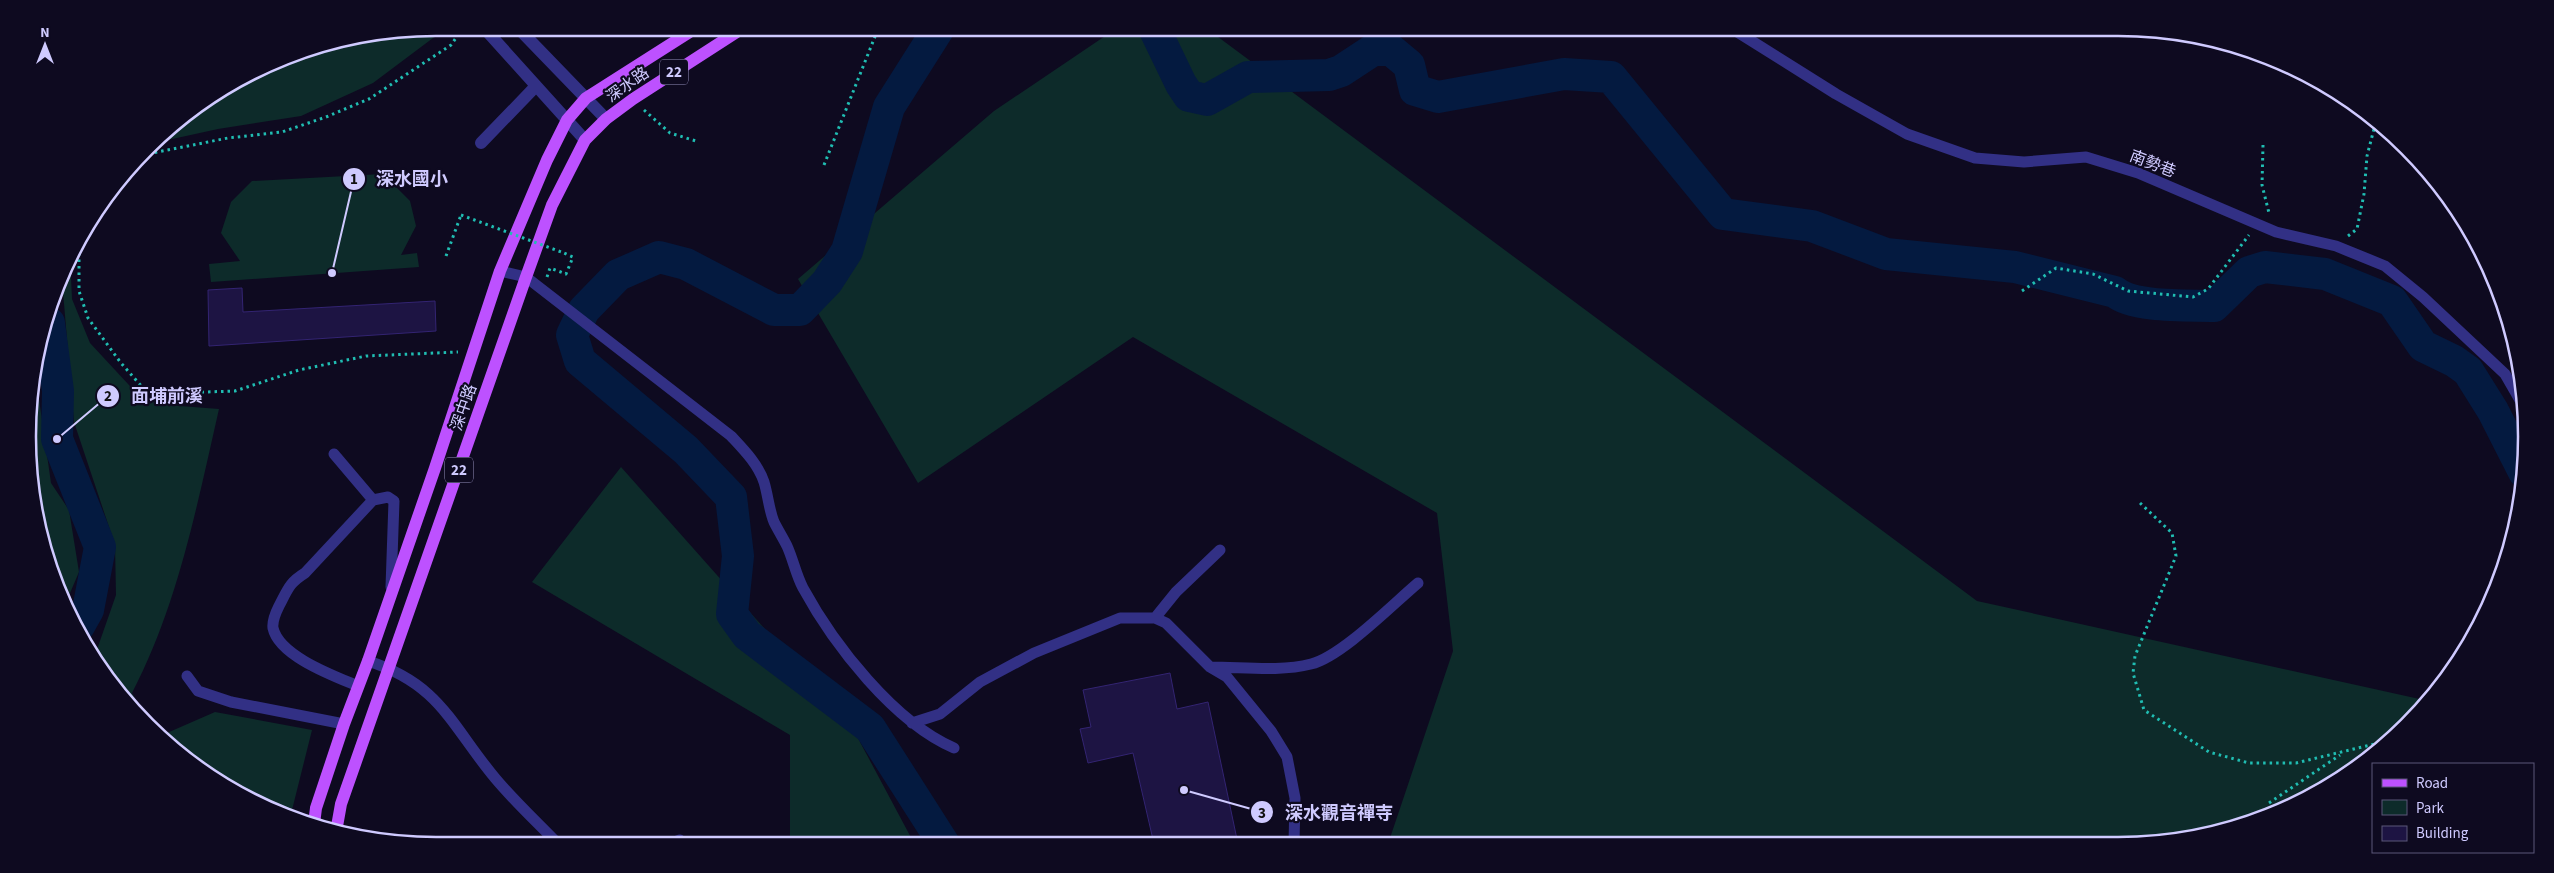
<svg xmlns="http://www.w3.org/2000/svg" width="2554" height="873" font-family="'Source Sans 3','Noto Sans TC',sans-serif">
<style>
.green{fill:#0d2b2a}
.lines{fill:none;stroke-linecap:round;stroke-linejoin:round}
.river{stroke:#041a40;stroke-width:32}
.building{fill:#1d1443;stroke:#332472}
.path{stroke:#20bdb2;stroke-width:3;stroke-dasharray:2.5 4;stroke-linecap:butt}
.service{stroke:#323085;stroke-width:11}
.minor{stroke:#323085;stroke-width:12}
.primary{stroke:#bd51ff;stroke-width:12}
.path-bridge{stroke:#20bdb2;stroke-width:3;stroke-dasharray:2.5 4;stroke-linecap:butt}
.labels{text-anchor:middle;stroke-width:4.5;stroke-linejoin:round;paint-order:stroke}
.shield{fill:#0e0a20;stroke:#9590bc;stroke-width:1}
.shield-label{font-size:15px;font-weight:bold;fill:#cfcaff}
.street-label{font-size:16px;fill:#cfcaff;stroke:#0e0a20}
.rim{fill:none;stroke:#cfcaff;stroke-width:2.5}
.leader{fill:none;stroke:#cfcaff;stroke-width:2}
.callout-dot{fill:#cfcaff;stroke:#0e0a20;stroke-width:2}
.mark-label{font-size:15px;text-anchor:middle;font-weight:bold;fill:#111}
.callout-label{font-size:18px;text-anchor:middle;font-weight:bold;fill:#cfcaff;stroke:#0e0a20;stroke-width:4.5;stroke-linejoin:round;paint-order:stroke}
</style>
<rect width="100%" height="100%" fill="#0e0a20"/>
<path class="green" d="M 436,28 L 445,29 L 373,83 L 301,116 L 218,129 L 154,143 L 167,129 L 280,59 L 357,35 Z
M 1117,28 L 1206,28 L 1977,601 L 2424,700 L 2387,744 L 2298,803 L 2171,842 L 1388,844 L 1453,651 L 1437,513 L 1133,337 L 918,483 L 798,279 L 994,111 Z
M 383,174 L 410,201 L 416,226 L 401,255 L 417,253 L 419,267 L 211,282 L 209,264 L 240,261 L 221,233 L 231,202 L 252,181 Z
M 70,255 L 72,299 L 90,343 L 141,398 L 167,405 L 219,409 C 197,505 178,605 132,693 L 152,730 L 94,658 L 116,595 L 115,545 L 74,422 L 62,280 Z
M 35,371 L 51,483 L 69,510 L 79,572 L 67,600 L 41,542 L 28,463 L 31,383 Z
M 621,467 L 852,727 L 915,845 L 790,845 L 790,735 L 532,582 Z
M 215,712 L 312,730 L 291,814 L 209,776 L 160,736 Z"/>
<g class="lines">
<path class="river" d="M 939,28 L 889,107 L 847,251 L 827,282 L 800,310 L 774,310 L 686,264 L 659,257 L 618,275 L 584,310 L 572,335 L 580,361 L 686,450 L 731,497 L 738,556 L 732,614 L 747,635 L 870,728 L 944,844
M 1154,28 L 1181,84 L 1189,96 L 1207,100 L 1248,77 L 1329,75 L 1341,71 L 1373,50 L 1391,50 L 1409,65 L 1415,90 L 1438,97 L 1564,74 L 1611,77 L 1723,214 L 1812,226 L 1886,254 L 2015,267 L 2115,292 C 2134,308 2189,305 2214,306 L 2249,272 L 2265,267 L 2325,274 L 2392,301 L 2423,346 L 2454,361 L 2468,371 L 2493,411 L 2524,472
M 49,323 L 58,391 L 57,439 L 100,547 L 88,610 L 79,626"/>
</g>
<path class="building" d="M 242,288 L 243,312 L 435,301 L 436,331 L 209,346 L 208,290 Z
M 1170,673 L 1177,709 L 1208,702 L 1238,844 L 1154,844 L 1133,753 L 1088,763 L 1080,729 L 1091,727 L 1083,690 Z"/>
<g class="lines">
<path class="path" d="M 644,110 L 670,133 L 696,141
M 2263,145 L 2262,185 L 2269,213
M 142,155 L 228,138 L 282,132 L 326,117 L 369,99 L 451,45 L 463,28
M 824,165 L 876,34 L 874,28
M 2348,236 L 2357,229 L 2364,194 L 2367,156 L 2376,121
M 79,240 L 79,291 L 88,318 L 121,363 L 143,388 L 175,393 L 235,391 L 299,370 L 366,356 L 458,352
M 446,256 L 461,215
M 547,277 L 550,268 L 566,274 L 573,257 L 564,253
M 2022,291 L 2056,268 L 2093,274 L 2128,291 L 2193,297 L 2208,289 L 2249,235
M 2140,503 L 2172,533 L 2176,556 L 2135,656 L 2133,673 L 2144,710 L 2209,752 L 2249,763 L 2296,763 L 2391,740
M 2269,803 L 2340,755"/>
<path class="service" d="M 1731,28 L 1836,94 L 1907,134 L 1975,158 L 2024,162 L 2086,157 L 2138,173 L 2276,232 L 2336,246 L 2385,266 L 2423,297 L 2505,374 L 2524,407
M 500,271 L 526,277 L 731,436 C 744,450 758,464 764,482 C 768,495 769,510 774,522 C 778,530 783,538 787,546 C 793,559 796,575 803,588 C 834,645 894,722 954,748
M 334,454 L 373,500
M 1155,618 L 1176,592 L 1220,550
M 368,661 C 440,684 451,725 495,778 C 515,802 538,823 559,845
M 1211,667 C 1243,667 1280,672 1311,664 C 1341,657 1393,604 1418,583
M 187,676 L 198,691 L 231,702 L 344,724
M 358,686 C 334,676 279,656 273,628 C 272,621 276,612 279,606 C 288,589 289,583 305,573 L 373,500 L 388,497 L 394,501 L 391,587
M 912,723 L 940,714 L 980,682 L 1034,653 L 1120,618 L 1155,618 L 1166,623 L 1210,667 L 1227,677 L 1271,731 L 1287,757 L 1295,798 L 1294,844
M 667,845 L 680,840"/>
<path class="minor" d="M 484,28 L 585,140
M 518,28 L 606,119
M 481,143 L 536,86"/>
<path class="primary" d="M 314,824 L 316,808 L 344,724 L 368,661 L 435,468 L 500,271 L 547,160 L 567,120 L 586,98 L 696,28
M 336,832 L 341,804 L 526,277 L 552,205 L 585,140 L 606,119 L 633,99 L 743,28"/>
<path class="path-bridge" d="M 461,215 L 564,253"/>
</g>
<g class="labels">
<g class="shield">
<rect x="660" y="59.5" width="28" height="25" rx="4"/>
<rect x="445" y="457.5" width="28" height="25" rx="4"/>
</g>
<g class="shield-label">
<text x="674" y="77">22</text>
<text x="459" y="475">22</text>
</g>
<g class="street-label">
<text transform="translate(627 84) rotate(-35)" y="6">深水路</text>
<text transform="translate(2153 163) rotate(21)" y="6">南勢巷</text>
<text transform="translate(463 407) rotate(-71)" y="6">深中路</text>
</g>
</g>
<path d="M0 0H2554V873H0ZM436 36H2118A400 400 0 0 1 2518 436V437A400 400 0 0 1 2118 837H436A400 400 0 0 1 36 437V436A400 400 0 0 1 436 36Z" fill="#0e0a20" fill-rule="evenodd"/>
<path class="rim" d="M436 36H2118A400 400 0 0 1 2518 436V437A400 400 0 0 1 2118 837H436A400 400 0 0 1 36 437V436A400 400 0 0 1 436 36Z"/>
<path class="leader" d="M332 273L354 179M57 439L108 396M1184 790L1262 812"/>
<g class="callout-dot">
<circle cx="332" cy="273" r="5"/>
<circle cx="57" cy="439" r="5"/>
<circle cx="1184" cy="790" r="5"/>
<circle cx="354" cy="179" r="12"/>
<circle cx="108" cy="396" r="12"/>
<circle cx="1262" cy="812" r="12"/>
</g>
<g class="mark-label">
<text x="354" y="184">1</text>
<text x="108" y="401">2</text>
<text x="1262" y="818">3</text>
</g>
<g class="callout-label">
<text x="412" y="185">深水國小</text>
<text x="167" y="402">面埔前溪</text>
<text x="1339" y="819">深水觀音禪寺</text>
</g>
<rect x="2372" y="763" width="162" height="90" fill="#0e0a20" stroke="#5b5779"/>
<rect x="2382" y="779" width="25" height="8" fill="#bd51ff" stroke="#5b5779"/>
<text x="2416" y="788" font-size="15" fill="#cfcaff">Road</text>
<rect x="2382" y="800" width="25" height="15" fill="#0d2b2a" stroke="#5b5779"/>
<text x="2416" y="813" font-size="15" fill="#cfcaff">Park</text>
<rect x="2382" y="826" width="25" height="15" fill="#1d1443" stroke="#5b5779"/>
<text x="2416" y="838" font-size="15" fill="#cfcaff">Building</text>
<g transform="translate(45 45)" stroke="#0e0a20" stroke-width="4" paint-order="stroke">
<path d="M0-4L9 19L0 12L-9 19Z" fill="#cfcaff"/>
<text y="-8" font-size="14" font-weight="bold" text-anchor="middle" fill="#cfcaff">N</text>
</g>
</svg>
